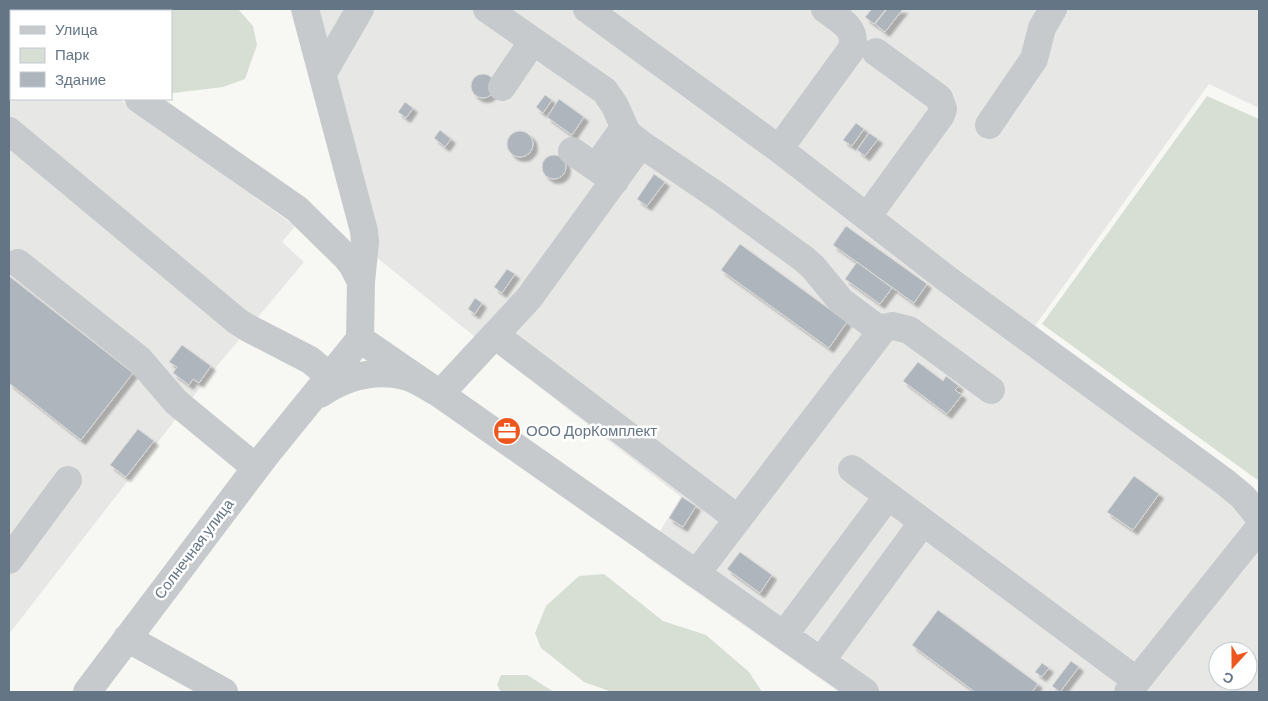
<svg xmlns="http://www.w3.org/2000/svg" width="1268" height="701" font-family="Barlow,sans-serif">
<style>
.built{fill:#e7e8e6;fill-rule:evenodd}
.green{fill:#d7dfd4}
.building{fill:#aeb5bc;stroke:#d8d8d6;filter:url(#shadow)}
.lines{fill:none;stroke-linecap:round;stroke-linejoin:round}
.minor{stroke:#c6cacd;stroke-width:28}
.labels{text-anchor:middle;stroke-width:5;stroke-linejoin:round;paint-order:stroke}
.poi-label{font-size:15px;fill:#647586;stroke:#fff;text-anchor:start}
.street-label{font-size:15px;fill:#647586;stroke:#fff}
</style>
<defs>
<filter id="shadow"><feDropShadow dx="4.5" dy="4.5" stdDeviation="1" flood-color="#0004"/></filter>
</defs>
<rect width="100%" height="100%" fill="#f7f7f3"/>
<path class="built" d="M 291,9 L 1259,9 L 1259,108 L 1209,84 L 1035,326 L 1259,492 L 1259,692 L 839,692 L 645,556 L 681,497 L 485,345 L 354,239 ZM 1218,651 L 1248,651 L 1248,681 L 1218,681 Z
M 9,19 L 11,20 L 11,99 L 119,99 L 295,226 L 282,242 L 304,262 L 217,366 L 9,634 Z"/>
<path class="green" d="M 77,9 L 238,9 L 253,26 L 257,45 L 245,79 L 223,87 L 173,93 L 171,92 L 171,11 L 77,11 Z
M 1207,96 L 1259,119 L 1259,481 L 1042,324 Z
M 604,574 L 663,621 L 706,635 L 749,672 L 762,692 L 612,692 L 584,682 L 541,648 L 535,633 L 546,606 L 579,576 Z
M 501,675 L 527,675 L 554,692 L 501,692 L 497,685 Z"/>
<path class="building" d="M 872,9 L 886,9 L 874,24 L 865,17 Z
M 887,9 L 903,9 L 885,32 L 875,24 Z
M471 86a12 12 0 1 1 24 0a12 12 0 1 1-24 0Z
M 545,95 L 552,100 L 543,113 L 536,107 Z
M 559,99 L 584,117 L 572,135 L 547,117 Z
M 405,102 L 413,108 L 406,118 L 398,112 Z
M 856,123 L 864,129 L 852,146 L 843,140 Z
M 440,130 L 451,139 L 445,147 L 434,138 Z
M507 144a13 13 0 1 1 26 0a13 13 0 1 1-26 0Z
M 869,133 L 878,139 L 865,156 L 857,150 Z
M542 167a12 12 0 1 1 24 0a12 12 0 1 1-24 0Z
M 654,174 L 665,182 L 647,206 L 637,199 Z
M 846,226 L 927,284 L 914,303 L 833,245 Z
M 740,244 L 847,322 L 829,348 L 721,270 Z
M 857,262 L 892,288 L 880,304 L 845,279 Z
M 507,269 L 515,274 L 502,293 L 494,287 Z
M 9,276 L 133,373 L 81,440 L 9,383 Z
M 475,298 L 482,303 L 475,314 L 468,309 Z
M 182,345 L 211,366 L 199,383 L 193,379 L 189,385 L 173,373 L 177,367 L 169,362 Z
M 918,362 L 943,381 L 946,376 L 959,386 L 955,390 L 962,395 L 947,414 L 903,381 Z
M 138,429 L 154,441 L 126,477 L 110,465 Z
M 1134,476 L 1159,494 L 1133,530 L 1107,512 Z
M 682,497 L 696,506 L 683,527 L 669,518 Z
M 740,552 L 772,575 L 760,593 L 727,569 Z
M 938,610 L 1038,684 L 1032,692 L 975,692 L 912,645 Z
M 1071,661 L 1079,667 L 1060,692 L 1052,686 Z
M 1042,663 L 1049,668 L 1042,677 L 1035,672 Z"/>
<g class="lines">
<path class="minor" d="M 56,9 L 57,11
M 305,9 L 364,231 L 365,242 L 361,282
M 487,9 L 605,91 L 615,106 L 627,133 L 641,144 L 719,197 L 804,259 L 813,267 L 841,301 L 881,331
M 587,9 L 779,149 L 947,279 L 1225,482 L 1242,496 L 1259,517
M 323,73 L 360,9
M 502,87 L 533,41
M 989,125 L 1034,59 L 1042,28 L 1053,9
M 9,131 L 237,321 L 248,328 L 310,360 L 338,383
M 779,149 L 851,50 C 859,29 840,20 825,9
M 572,151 L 615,181
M 596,167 L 624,128
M 867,217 L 941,115 L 943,109 L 939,98 L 876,52
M 18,263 L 140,360 L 176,402 L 256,468
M 495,335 L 738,519
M 360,339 L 440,394 L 529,298 L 641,144
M 320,394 C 345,377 375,369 405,376 C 417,379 429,388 440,394 L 865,692
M 852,469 L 1137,681
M 9,560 L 68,480
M 696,574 L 884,328 L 893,326 L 909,330 L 991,390
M 784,635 L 888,496
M 127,638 L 224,692
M 821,661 L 923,522
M 87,692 L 265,456 L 360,339 L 361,282 L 353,266 L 346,257 L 297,209 L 139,99
M 1128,692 L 1259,528"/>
</g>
<defs>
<g id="office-disc" transform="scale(1.4375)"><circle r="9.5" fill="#ed571d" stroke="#fff"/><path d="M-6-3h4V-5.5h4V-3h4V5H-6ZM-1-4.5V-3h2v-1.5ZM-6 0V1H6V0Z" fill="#fff"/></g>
</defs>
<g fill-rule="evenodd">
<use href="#office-disc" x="507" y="431"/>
</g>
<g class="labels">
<g class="poi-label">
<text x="526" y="436">ООО ДорКомплект</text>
</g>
<g class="street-label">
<text transform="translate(194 549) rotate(-53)" y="5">Солнечная улица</text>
</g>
</g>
<rect width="1268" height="701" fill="none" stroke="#647586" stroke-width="20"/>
<rect x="10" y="10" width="162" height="90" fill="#ffffff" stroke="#c1c8cf"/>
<rect x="20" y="26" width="25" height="8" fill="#c6cacd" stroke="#c1c8cf"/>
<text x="55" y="35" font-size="15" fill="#647586">Улица</text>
<rect x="20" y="48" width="25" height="15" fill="#d7dfd4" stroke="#c1c8cf"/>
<text x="55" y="60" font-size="15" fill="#647586">Парк</text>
<rect x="20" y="72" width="25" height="15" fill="#aeb5bc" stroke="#c1c8cf"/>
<text x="55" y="85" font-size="15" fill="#647586">Здание</text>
<g transform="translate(1233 666) rotate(201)"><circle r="24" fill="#ffffff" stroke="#c1c8cf"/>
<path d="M0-4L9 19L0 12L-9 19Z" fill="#ed571d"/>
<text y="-8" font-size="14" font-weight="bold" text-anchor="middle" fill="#647586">С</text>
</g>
</svg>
